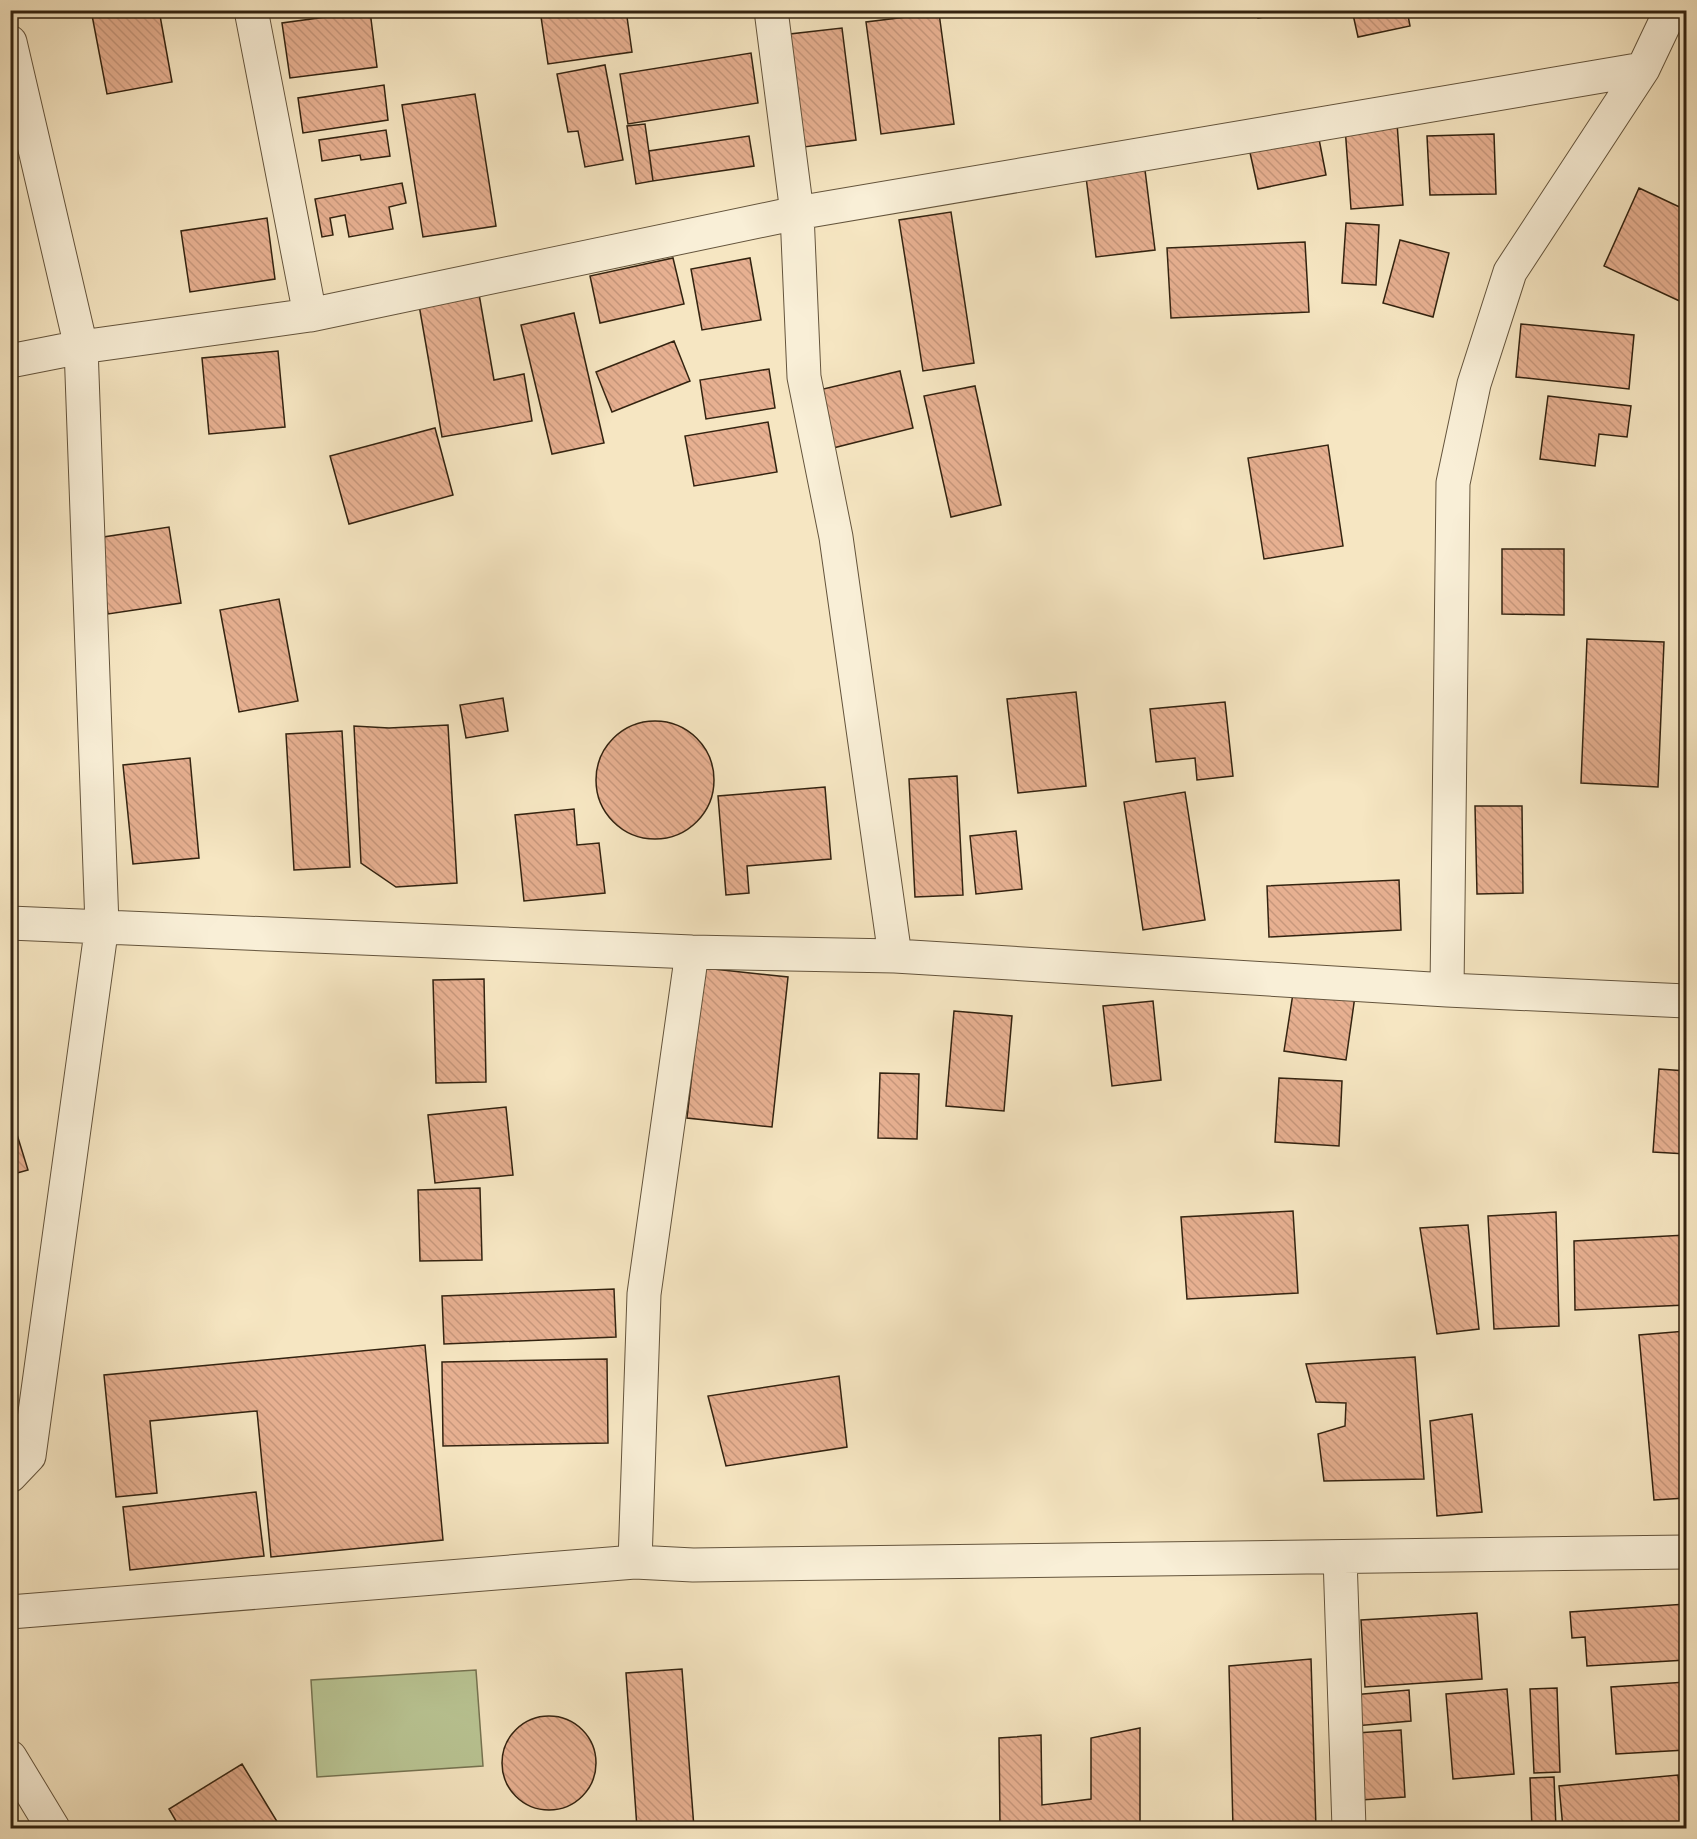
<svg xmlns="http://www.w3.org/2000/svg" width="1697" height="1839" font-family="'Old Standard TT',serif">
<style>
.green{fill:#bac695;stroke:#767452;stroke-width:1.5}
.building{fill:url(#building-back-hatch);stroke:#332310;stroke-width:1.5}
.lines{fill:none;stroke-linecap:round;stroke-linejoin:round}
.minor-casing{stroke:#64543c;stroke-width:35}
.minor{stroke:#f9efd7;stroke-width:33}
</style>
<defs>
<pattern id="building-back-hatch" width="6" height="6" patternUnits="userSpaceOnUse" patternTransform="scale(1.5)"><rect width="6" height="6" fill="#e7b091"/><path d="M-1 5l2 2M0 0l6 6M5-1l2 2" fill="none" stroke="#c7977c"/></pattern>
</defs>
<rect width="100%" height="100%" fill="#f6e6c2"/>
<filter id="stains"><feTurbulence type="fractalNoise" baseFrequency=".00333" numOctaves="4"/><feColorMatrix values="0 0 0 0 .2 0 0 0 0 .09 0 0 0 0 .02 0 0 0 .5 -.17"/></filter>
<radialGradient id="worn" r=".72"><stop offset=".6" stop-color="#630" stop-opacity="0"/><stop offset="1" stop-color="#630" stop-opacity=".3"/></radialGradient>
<path class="green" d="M 476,1670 L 483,1766 L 317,1777 L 311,1680 Z"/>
<path class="building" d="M 91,10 L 159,10 L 172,82 L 107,94 Z
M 540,10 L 626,10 L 632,52 L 548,64 Z
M 1257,10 L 1302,10 L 1258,18 Z
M 1352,10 L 1407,10 L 1410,26 L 1358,37 Z
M 370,11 L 377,67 L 290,78 L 282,23 Z
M 939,13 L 954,124 L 881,134 L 866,22 Z
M 842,28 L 856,140 L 804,147 L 790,34 Z
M 751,53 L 758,103 L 628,124 L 620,74 Z
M 605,65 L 623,160 L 585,167 L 578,131 L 568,132 L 557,74 Z
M 384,85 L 388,120 L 303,133 L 298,98 Z
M 475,94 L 496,226 L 423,237 L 402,105 Z
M 1397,123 L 1403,205 L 1351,209 L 1345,127 Z
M 645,124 L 653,181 L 636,184 L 627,126 Z
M 386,130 L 390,156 L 361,160 L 360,155 L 322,161 L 319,140 Z
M 1318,134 L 1326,175 L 1258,189 L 1249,148 Z
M 1494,134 L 1496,194 L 1430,195 L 1427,136 Z
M 749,136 L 754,166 L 653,181 L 649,151 Z
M 1145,170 L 1155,250 L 1096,257 L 1086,177 Z
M 402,183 L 406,203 L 389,207 L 393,229 L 349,237 L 345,215 L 330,218 L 333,235 L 322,237 L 315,199 Z
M 1639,188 L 1686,210 L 1686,304 L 1604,266 Z
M 951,212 L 974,363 L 923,371 L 899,220 Z
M 267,218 L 275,279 L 190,292 L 181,231 Z
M 1346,223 L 1379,225 L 1376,285 L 1342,283 Z
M 1400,240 L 1449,253 L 1433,317 L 1383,303 Z
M 1305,242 L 1309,312 L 1171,318 L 1167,248 Z
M 673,258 L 684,304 L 600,323 L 590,276 Z
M 750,258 L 761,320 L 702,330 L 691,269 Z
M 479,294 L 494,380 L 524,374 L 532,421 L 442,437 L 419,305 Z
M 574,313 L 604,443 L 552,454 L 521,325 Z
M 1521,324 L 1634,335 L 1629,389 L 1516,377 Z
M 674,341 L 690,381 L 612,412 L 596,372 Z
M 278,351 L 285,427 L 209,434 L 202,358 Z
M 769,369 L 775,408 L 706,419 L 700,380 Z
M 900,371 L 913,428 L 833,448 L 819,390 Z
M 975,386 L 1001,505 L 951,517 L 924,396 Z
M 1548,396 L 1631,406 L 1627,437 L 1599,434 L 1595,466 L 1540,459 Z
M 768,422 L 777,472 L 694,486 L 685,436 Z
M 435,428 L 453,495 L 349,524 L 330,456 Z
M 1328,445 L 1343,546 L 1264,559 L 1248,458 Z
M 169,527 L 181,603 L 108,614 L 97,538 Z
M 1502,549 L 1564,549 L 1564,615 L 1502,614 Z
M 279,599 L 298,701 L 239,712 L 220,610 Z
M 1587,639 L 1664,642 L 1658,787 L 1581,783 Z
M 1076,692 L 1086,786 L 1018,793 L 1007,699 Z
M 503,698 L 508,731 L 466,738 L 460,705 Z
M 1225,702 L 1233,776 L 1197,780 L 1195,758 L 1156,762 L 1150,709 Z
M596 780a59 59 0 1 1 118 0a59 59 0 1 1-118 0Z
M 448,725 L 457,883 L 396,887 L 361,863 L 354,726 L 389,728 Z
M 342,731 L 350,867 L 294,870 L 286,734 Z
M 190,758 L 199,858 L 133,864 L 123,765 Z
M 957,776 L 963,895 L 915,897 L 909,779 Z
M 825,787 L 831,859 L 747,866 L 749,893 L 726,895 L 718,796 Z
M 1185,792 L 1205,920 L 1143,930 L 1124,802 Z
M 1475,806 L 1522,806 L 1523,893 L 1477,894 Z
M 574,809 L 577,845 L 599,843 L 605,893 L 524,901 L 515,815 Z
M 1016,831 L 1022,889 L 976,894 L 970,836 Z
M 1399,880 L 1401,930 L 1269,937 L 1267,886 Z
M 704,968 L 788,977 L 772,1127 L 687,1118 Z
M 484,979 L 486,1082 L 436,1083 L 433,980 Z
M 1294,987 L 1355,996 L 1346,1060 L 1284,1051 Z
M 1153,1001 L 1161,1080 L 1112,1086 L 1103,1006 Z
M 954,1011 L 1012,1016 L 1004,1111 L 946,1106 Z
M 1659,1069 L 1686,1071 L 1686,1154 L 1653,1152 Z
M 880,1073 L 919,1074 L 917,1139 L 878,1138 Z
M 1279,1078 L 1342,1081 L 1339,1146 L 1275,1142 Z
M 506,1107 L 513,1175 L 435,1183 L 428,1115 Z
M 10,1112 L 28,1170 L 10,1175 Z
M 480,1188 L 482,1260 L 420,1261 L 418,1190 Z
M 1293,1211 L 1298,1293 L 1187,1299 L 1181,1217 Z
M 1556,1212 L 1559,1326 L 1494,1329 L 1488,1216 Z
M 1468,1225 L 1479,1329 L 1437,1334 L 1420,1228 Z
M 1686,1235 L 1686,1305 L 1575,1310 L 1574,1241 Z
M 614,1289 L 616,1337 L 444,1344 L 442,1296 Z
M 1686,1331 L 1686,1498 L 1654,1500 L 1639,1335 Z
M 425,1345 L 443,1540 L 271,1557 L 257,1411 L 150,1421 L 157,1493 L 116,1497 L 104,1375 Z
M 1415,1357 L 1424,1479 L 1324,1481 L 1318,1434 L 1345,1426 L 1346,1403 L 1316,1402 L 1306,1364 Z
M 607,1359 L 608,1443 L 443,1446 L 442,1362 Z
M 839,1376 L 847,1447 L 726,1466 L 708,1396 Z
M 1472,1414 L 1482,1512 L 1437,1516 L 1430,1421 Z
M 256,1492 L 264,1556 L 130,1570 L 123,1507 Z
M 1686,1604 L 1686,1660 L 1587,1666 L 1585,1637 L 1572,1638 L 1570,1612 Z
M 1477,1613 L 1482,1679 L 1365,1687 L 1361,1620 Z
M 1311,1659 L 1316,1828 L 1233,1828 L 1229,1666 Z
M 682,1669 L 694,1828 L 637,1828 L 626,1673 Z
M 1686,1682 L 1686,1750 L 1616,1754 L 1611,1687 Z
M 1557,1688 L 1560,1772 L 1534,1773 L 1530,1689 Z
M 1507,1689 L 1514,1774 L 1453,1779 L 1446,1694 Z
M 1409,1690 L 1411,1721 L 1355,1726 L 1352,1695 Z
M502 1763a47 47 0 1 1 94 0a47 47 0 1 1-94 0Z
M 1140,1728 L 1140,1828 L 1000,1828 L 999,1738 L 1041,1735 L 1042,1805 L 1091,1799 L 1091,1738 Z
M 1401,1730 L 1405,1797 L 1361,1800 L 1356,1733 Z
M 242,1764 L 281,1828 L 180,1828 L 169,1809 Z
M 1678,1775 L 1683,1828 L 1563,1828 L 1559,1786 Z
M 1554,1777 L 1556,1828 L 1532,1828 L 1530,1778 Z"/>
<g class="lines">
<g class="minor-casing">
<path id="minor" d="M 251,10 L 310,315
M 771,10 L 797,213 L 804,377 L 836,537 L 895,956
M 10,42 L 81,347 L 102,925 L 29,1456 L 10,1476
M 10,361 L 81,347 L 310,315 L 797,213 L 1643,69
M 10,923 L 692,952 L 895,956 L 1447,990 L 1686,1001
M 1447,990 L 1453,483 L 1474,384 L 1510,272 L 1643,69 L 1671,10
M 1340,1557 L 1349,1828
M 635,1562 L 644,1294 L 692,952
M 10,1612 L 635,1562 L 693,1565 L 1686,1552
M 10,1757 L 53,1828"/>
</g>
<use href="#minor" class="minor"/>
</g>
<rect width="1697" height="1839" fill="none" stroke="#f6e6c2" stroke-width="36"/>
<rect x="12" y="12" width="1673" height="1815" fill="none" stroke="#332310" stroke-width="3"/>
<rect x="18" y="18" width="1661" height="1803" fill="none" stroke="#332310" stroke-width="1.5"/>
<rect width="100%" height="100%" filter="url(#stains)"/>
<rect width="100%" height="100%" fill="url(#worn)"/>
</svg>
